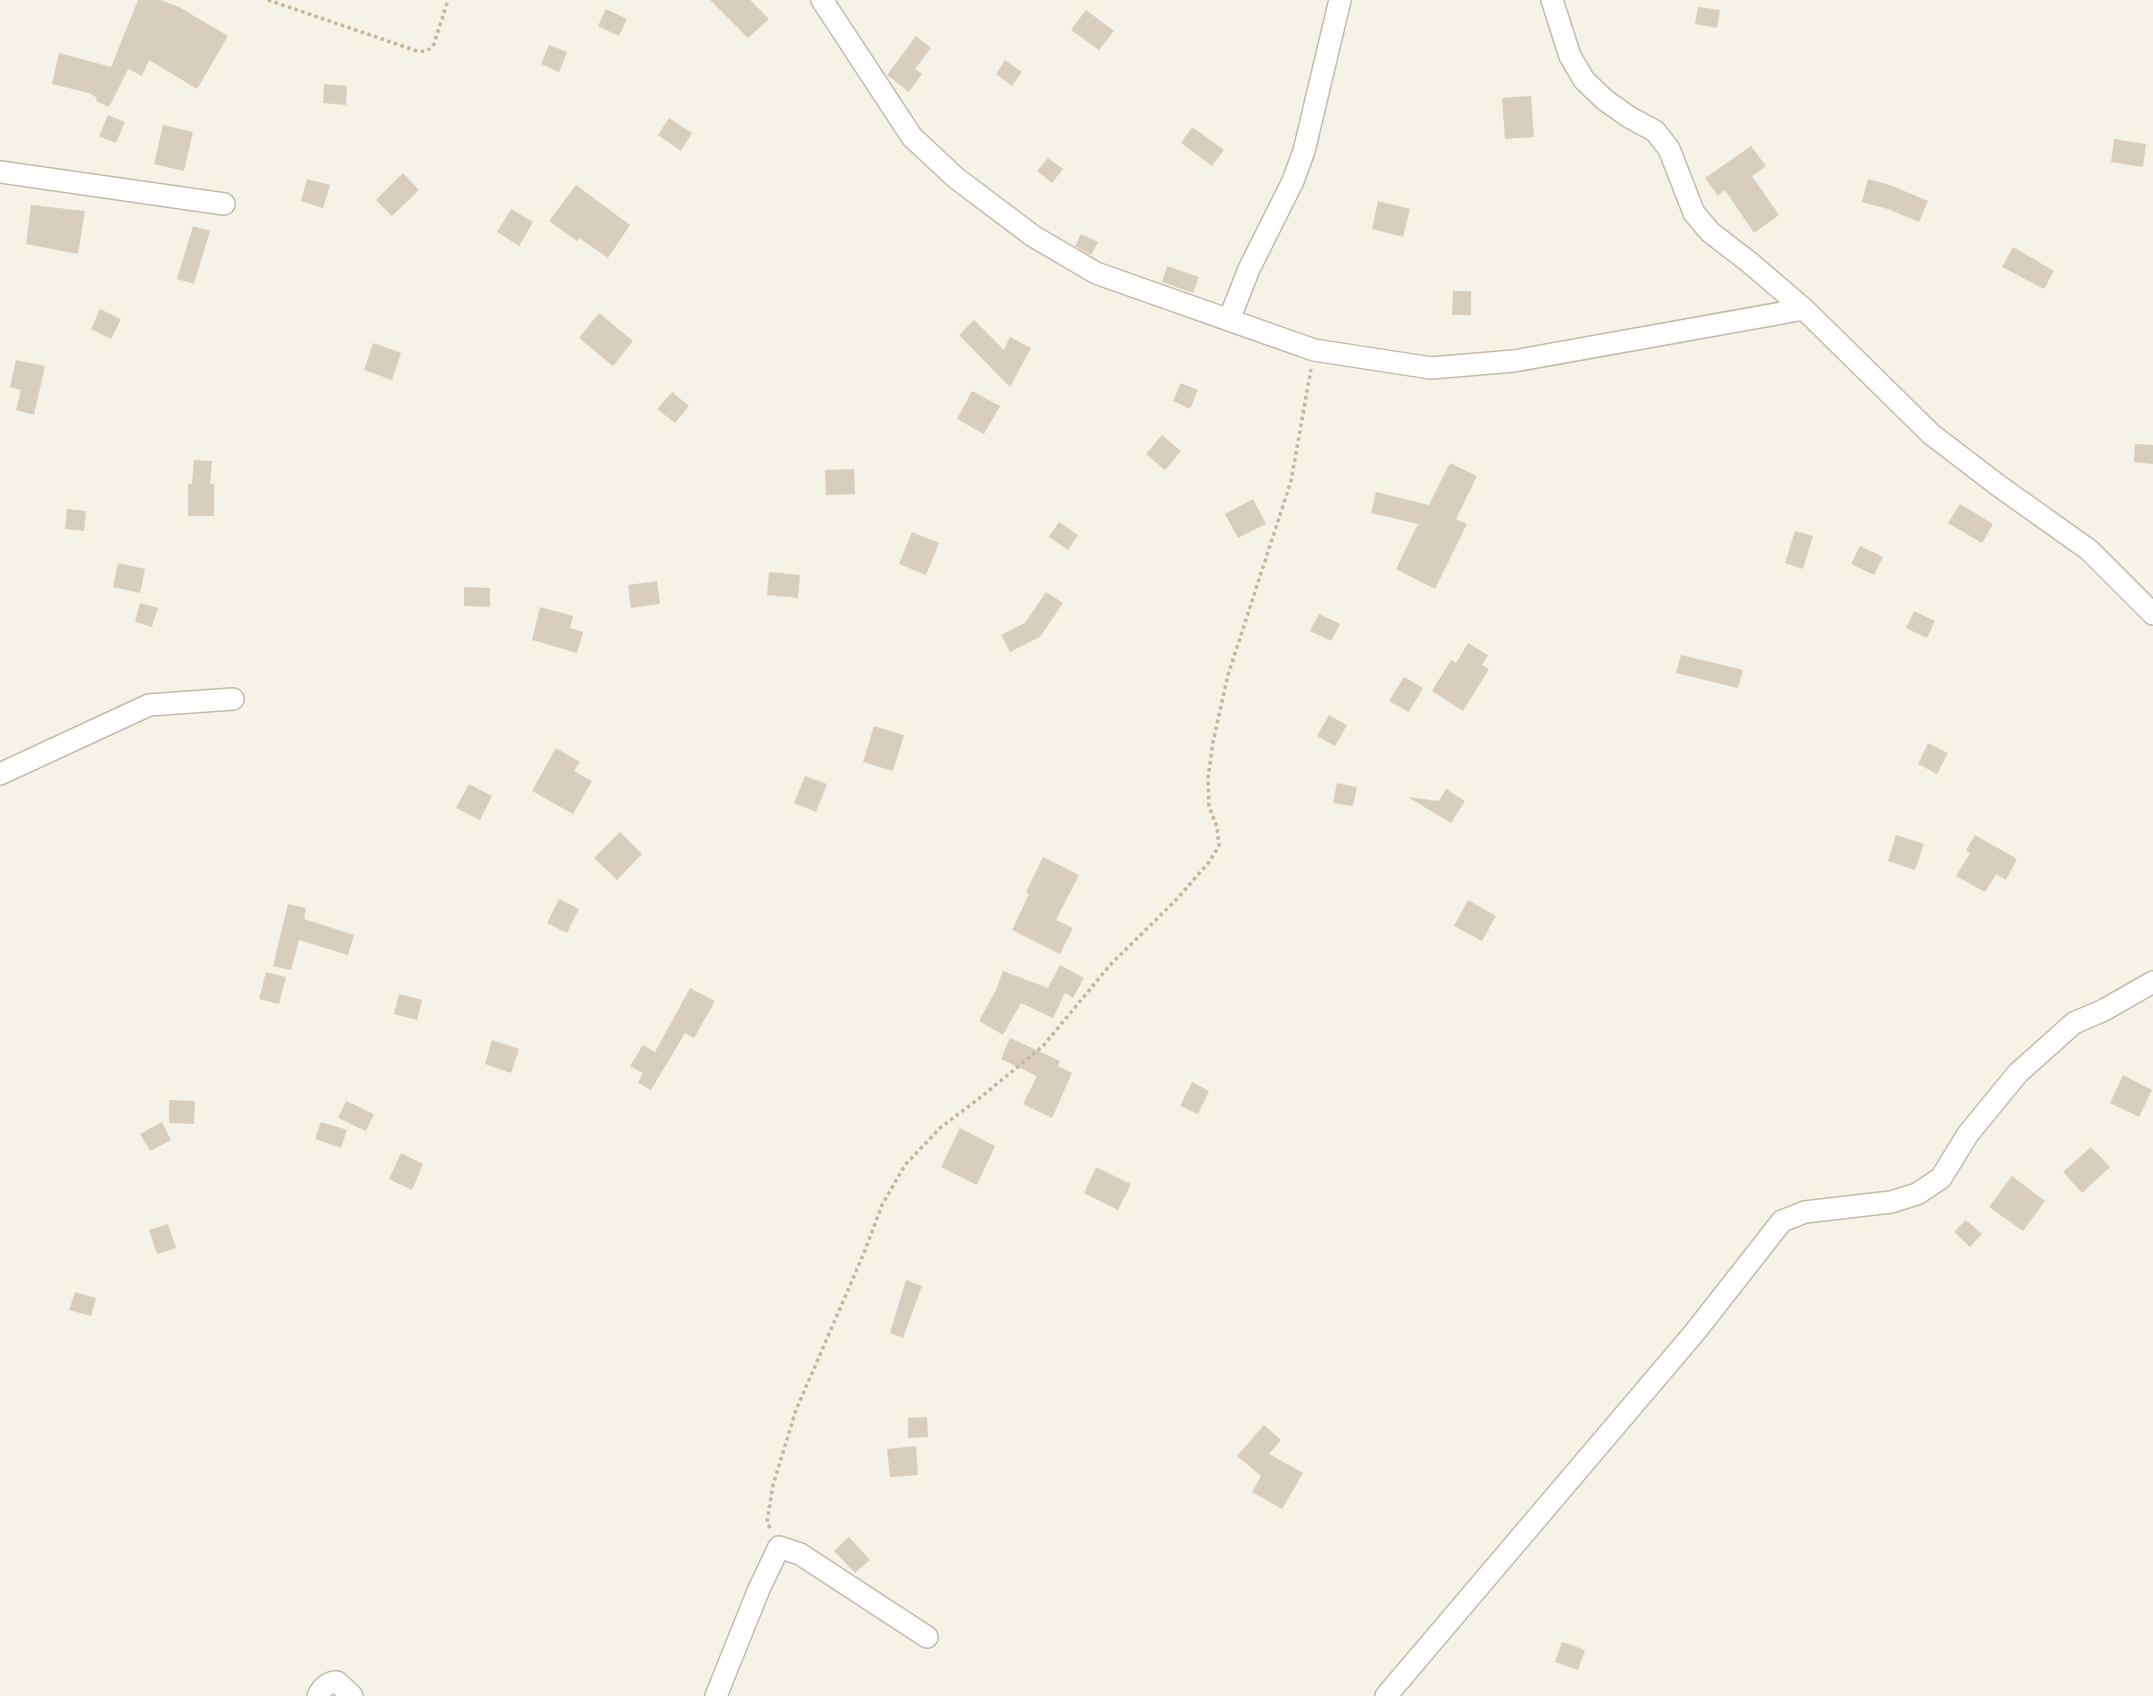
<svg xmlns="http://www.w3.org/2000/svg" width="2153" height="1696" font-family="Lato,sans-serif">
<style>
.building{fill:#d8cebd}
.lines{fill:none;stroke-linecap:round;stroke-linejoin:round}
.street-casing{stroke:#c2baaa;stroke-width:24}
.path{stroke:#c5b69a;stroke-width:3.5;stroke-dasharray:3.5 3.5;stroke-linecap:butt}
.street{stroke:#fff;stroke-width:21}
</style>
<rect width="100%" height="100%" fill="#f5f2e8"/>
<path class="building" d="M 138,0 L 160,0 L 179,7 L 228,36 L 197,89 L 149,60 L 142,76 L 128,69 L 109,107 L 96,101 L 97,98 L 89,93 L 52,84 L 59,53 L 111,67 Z
M 710,0 L 750,0 L 769,19 L 748,38 Z
M 1698,7 L 1720,10 L 1717,28 L 1695,24 Z
M 606,9 L 627,19 L 619,36 L 598,26 Z
M 1086,10 L 1114,31 L 1099,50 L 1071,30 Z
M 916,36 L 931,48 L 915,69 L 922,74 L 909,92 L 887,75 Z
M 549,45 L 567,52 L 559,72 L 541,64 Z
M 1005,60 L 1022,72 L 1012,86 L 996,74 Z
M 324,84 L 347,86 L 346,105 L 323,103 Z
M 1531,96 L 1534,137 L 1505,139 L 1502,98 Z
M 108,115 L 125,122 L 116,143 L 99,136 Z
M 669,118 L 692,133 L 681,151 L 658,135 Z
M 163,125 L 193,132 L 184,171 L 154,164 Z
M 1192,127 L 1224,150 L 1212,166 L 1181,143 Z
M 2114,139 L 2146,144 L 2143,167 L 2111,162 Z
M 1751,146 L 1766,166 L 1752,176 L 1779,215 L 1754,233 L 1725,190 L 1718,196 L 1705,178 Z
M 1048,158 L 1063,169 L 1052,183 L 1037,171 Z
M 403,173 L 419,190 L 392,216 L 376,200 Z
M 307,179 L 330,185 L 323,208 L 301,201 Z
M 1868,179 L 1890,185 L 1928,201 L 1919,222 L 1888,209 L 1862,202 Z
M 576,185 L 630,225 L 608,258 L 579,238 L 577,241 L 549,221 Z
M 1378,201 L 1410,209 L 1403,237 L 1372,229 Z
M 31,205 L 85,211 L 78,254 L 26,244 Z
M 511,209 L 533,222 L 519,246 L 497,232 Z
M 193,226 L 210,231 L 194,284 L 177,279 Z
M 1081,234 L 1098,242 L 1091,255 L 1075,246 Z
M 2013,247 L 2054,271 L 2044,289 L 2002,267 Z
M 1167,266 L 1199,277 L 1193,293 L 1162,282 Z
M 1453,291 L 1471,291 L 1471,315 L 1452,315 Z
M 100,309 L 121,319 L 111,339 L 91,329 Z
M 599,313 L 633,341 L 613,366 L 579,338 Z
M 974,320 L 1004,350 L 1010,337 L 1031,348 L 1010,387 L 959,335 Z
M 373,343 L 401,353 L 392,380 L 364,370 Z
M 16,360 L 45,366 L 34,415 L 16,410 L 21,390 L 10,387 Z
M 1181,383 L 1198,390 L 1190,409 L 1173,401 Z
M 972,391 L 1000,406 L 984,434 L 957,419 Z
M 672,392 L 689,406 L 675,423 L 657,409 Z
M 1162,435 L 1181,451 L 1165,470 L 1146,454 Z
M 2135,444 L 2153,445 L 2153,464 L 2134,462 Z
M 194,460 L 212,461 L 210,484 L 214,484 L 214,516 L 188,516 L 188,484 L 192,484 Z
M 1450,463 L 1477,476 L 1456,519 L 1467,524 L 1435,589 L 1396,569 L 1418,524 L 1371,513 L 1376,492 L 1429,505 Z
M 854,469 L 855,494 L 826,495 L 825,470 Z
M 1253,499 L 1266,524 L 1238,538 L 1225,514 Z
M 1960,504 L 1993,524 L 1982,543 L 1948,523 Z
M 67,509 L 86,511 L 84,531 L 65,529 Z
M 1059,522 L 1078,535 L 1068,550 L 1049,537 Z
M 1795,531 L 1813,536 L 1803,569 L 1785,563 Z
M 912,532 L 939,543 L 926,575 L 899,564 Z
M 1860,546 L 1883,557 L 1874,575 L 1851,564 Z
M 118,563 L 145,569 L 140,593 L 113,587 Z
M 769,572 L 800,575 L 798,598 L 767,595 Z
M 657,581 L 660,604 L 631,608 L 628,585 Z
M 464,587 L 490,588 L 490,607 L 464,606 Z
M 1046,592 L 1063,603 L 1040,637 L 1010,652 L 1001,635 L 1025,623 Z
M 140,603 L 158,608 L 152,627 L 135,622 Z
M 540,607 L 573,616 L 570,628 L 583,632 L 577,653 L 532,640 Z
M 1914,611 L 1935,621 L 1927,638 L 1906,628 Z
M 1319,614 L 1340,624 L 1331,641 L 1310,631 Z
M 1468,643 L 1488,655 L 1482,665 L 1489,669 L 1463,711 L 1432,691 L 1451,660 L 1456,663 Z
M 1681,655 L 1743,670 L 1738,688 L 1676,673 Z
M 1404,677 L 1423,688 L 1409,712 L 1389,701 Z
M 1329,715 L 1347,725 L 1335,746 L 1317,736 Z
M 874,726 L 904,735 L 893,771 L 863,762 Z
M 1928,743 L 1948,753 L 1937,774 L 1918,764 Z
M 556,748 L 580,762 L 574,771 L 592,781 L 573,814 L 532,791 Z
M 805,776 L 827,784 L 816,812 L 794,803 Z
M 1337,783 L 1357,787 L 1353,806 L 1333,803 Z
M 469,784 L 492,796 L 480,820 L 456,808 Z
M 1446,789 L 1465,801 L 1451,823 L 1408,797 L 1439,801 Z
M 620,832 L 642,854 L 617,880 L 594,858 Z
M 1896,835 L 1924,844 L 1915,870 L 1888,861 Z
M 1975,835 L 2017,859 L 2006,880 L 1996,874 L 1985,892 L 1956,876 L 1970,853 L 1966,850 Z
M 1043,857 L 1079,875 L 1056,920 L 1073,928 L 1060,954 L 1012,930 L 1029,894 L 1026,892 Z
M 559,899 L 579,909 L 567,933 L 547,923 Z
M 1468,900 L 1496,916 L 1482,941 L 1454,926 Z
M 288,904 L 306,908 L 304,919 L 354,935 L 348,955 L 299,940 L 291,970 L 273,966 Z
M 1060,965 L 1084,978 L 1073,998 L 1065,993 L 1053,1018 L 1021,1003 L 1003,1035 L 979,1021 L 996,990 L 1003,971 L 1048,988 Z
M 266,972 L 286,977 L 279,1004 L 259,999 Z
M 690,988 L 715,1001 L 694,1038 L 685,1033 L 651,1090 L 638,1083 L 643,1073 L 630,1066 L 643,1045 L 655,1052 Z
M 399,994 L 422,1000 L 417,1020 L 394,1014 Z
M 1010,1038 L 1060,1061 L 1058,1066 L 1072,1073 L 1052,1118 L 1023,1104 L 1037,1076 L 1001,1059 Z
M 492,1040 L 519,1049 L 511,1073 L 485,1064 Z
M 2123,1075 L 2152,1090 L 2139,1117 L 2110,1103 Z
M 1192,1082 L 1209,1091 L 1198,1114 L 1180,1106 Z
M 169,1100 L 195,1101 L 194,1124 L 169,1123 Z
M 346,1101 L 374,1114 L 366,1131 L 338,1118 Z
M 162,1122 L 171,1140 L 150,1151 L 140,1134 Z
M 321,1122 L 347,1130 L 341,1148 L 315,1139 Z
M 960,1128 L 995,1146 L 977,1185 L 941,1167 Z
M 2091,1147 L 2110,1167 L 2082,1193 L 2063,1172 Z
M 401,1153 L 423,1164 L 412,1190 L 389,1179 Z
M 1096,1167 L 1131,1184 L 1118,1210 L 1084,1193 Z
M 2012,1176 L 2045,1201 L 2023,1231 L 1989,1207 Z
M 1966,1220 L 1982,1234 L 1970,1247 L 1954,1232 Z
M 168,1224 L 176,1248 L 157,1254 L 149,1230 Z
M 906,1280 L 922,1286 L 903,1338 L 890,1333 Z
M 75,1292 L 96,1298 L 91,1316 L 69,1310 Z
M 927,1417 L 928,1437 L 908,1438 L 908,1418 Z
M 1264,1425 L 1281,1440 L 1269,1454 L 1303,1473 L 1282,1509 L 1252,1492 L 1261,1476 L 1237,1456 Z
M 916,1446 L 918,1475 L 890,1477 L 887,1449 Z
M 849,1537 L 870,1560 L 855,1573 L 834,1551 Z
M 1562,1642 L 1585,1650 L 1578,1670 L 1555,1662 Z"/>
<g class="lines">
<g class="street-casing">
<path id="street" d="M 822,0 L 912,137 L 956,178 L 1033,236 L 1096,273 L 1314,350 L 1431,368 L 1514,361 L 1804,309 L 1931,434 L 1999,486 L 2089,550 L 2153,614
M 1552,0 L 1570,56 L 1584,80 L 1605,100 L 1629,117 L 1655,131 L 1669,149 L 1694,213 L 1710,232 L 1749,262 L 1804,309
M 0,172 L 224,204
M 1229,320 L 1249,269 L 1293,181 L 1304,151 L 1340,0
M 0,774 L 149,705 L 233,699
M 318,1696 C 322,1688 327,1682 337,1682 L 352,1696
M 716,1696 L 759,1589 L 779,1547 L 800,1554 L 927,1637
M 1386,1696 L 1695,1332 L 1782,1221 L 1805,1212 L 1891,1202 L 1917,1194 L 1941,1178 L 1968,1134 L 2018,1073 L 2074,1023 L 2104,1010 L 2153,982"/>
</g>
<path class="path" d="M 268,0 L 417,51 C 425,52 429,51 434,44 L 448,0
M 770,1528 L 767,1522 L 773,1485 L 796,1410 L 864,1253 L 882,1205 L 905,1165 L 940,1128 L 981,1097 L 1043,1046 L 1110,965 L 1177,899 L 1209,862 L 1219,846 L 1217,827 L 1209,806 L 1208,779 L 1213,742 L 1228,675 L 1291,481 L 1311,369"/>
<use href="#street" class="street"/>
</g>
</svg>
